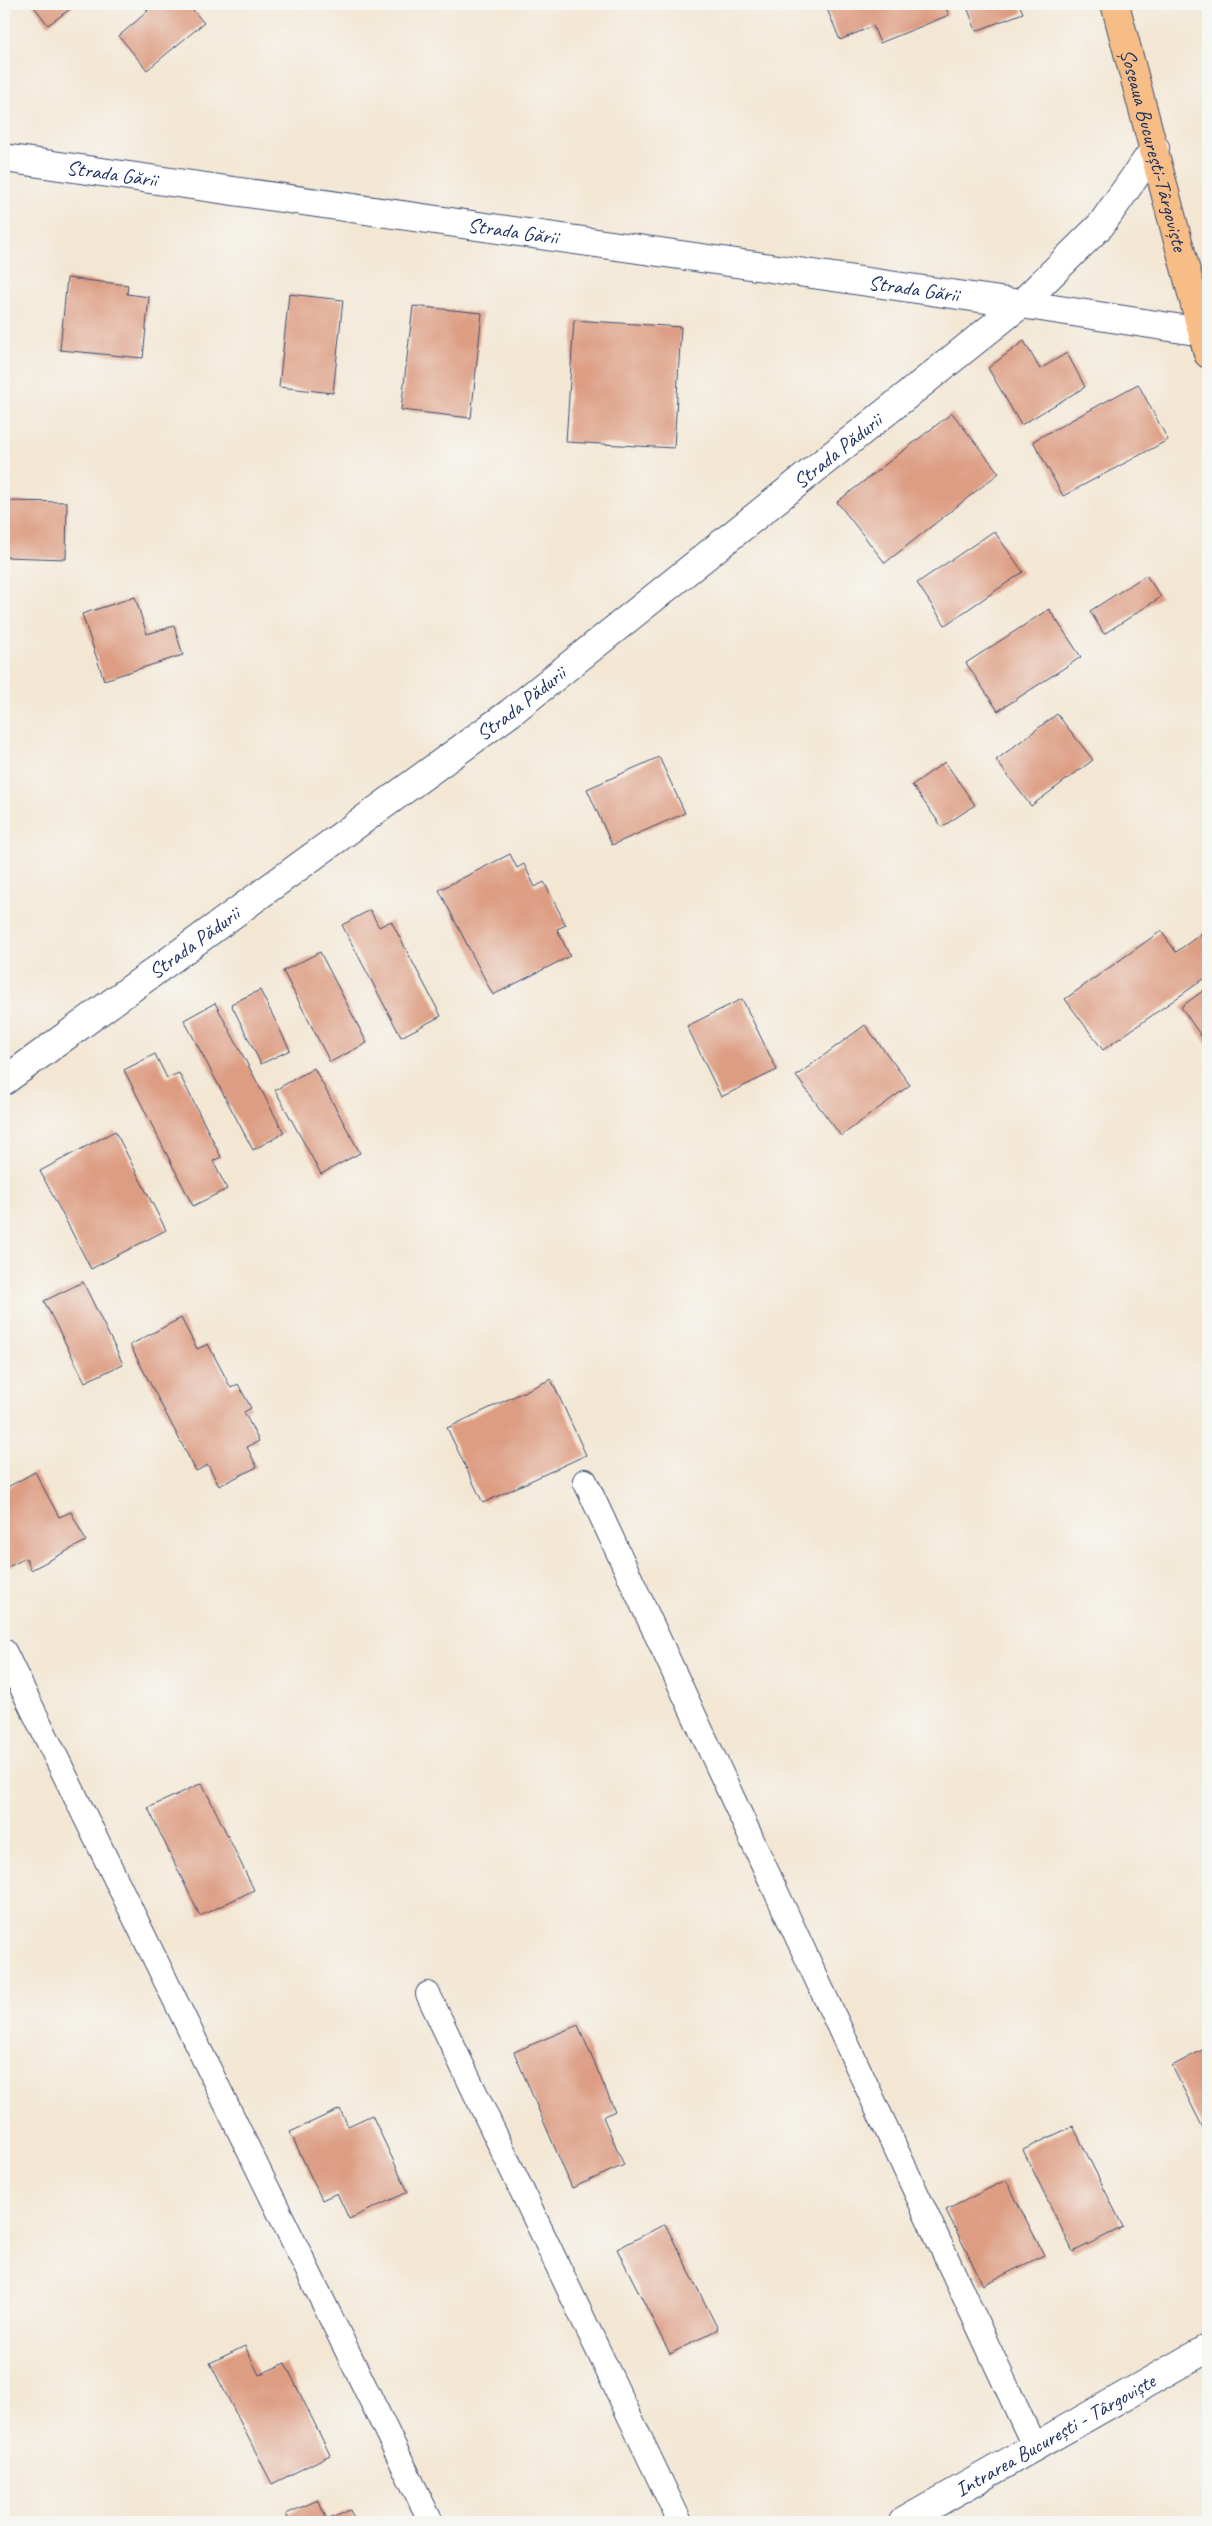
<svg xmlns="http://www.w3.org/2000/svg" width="1212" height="2526" font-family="Caveat,sans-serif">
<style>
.building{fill:#dd9d83}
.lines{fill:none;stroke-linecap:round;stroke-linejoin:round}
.lane-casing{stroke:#3b4b70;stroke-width:26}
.street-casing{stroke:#3b4b70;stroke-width:30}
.primary-casing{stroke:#3b4b70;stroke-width:30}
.lane{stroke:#fff;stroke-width:24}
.street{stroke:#fff;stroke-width:28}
.primary{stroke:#f6be86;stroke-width:28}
.labels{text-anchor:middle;stroke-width:4;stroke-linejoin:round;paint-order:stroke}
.street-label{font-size:21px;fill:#1b2f5e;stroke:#f6f6f2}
</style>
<rect width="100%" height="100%" fill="#f6f6f2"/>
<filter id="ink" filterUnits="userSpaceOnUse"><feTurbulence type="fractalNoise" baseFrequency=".02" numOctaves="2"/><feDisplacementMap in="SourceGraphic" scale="10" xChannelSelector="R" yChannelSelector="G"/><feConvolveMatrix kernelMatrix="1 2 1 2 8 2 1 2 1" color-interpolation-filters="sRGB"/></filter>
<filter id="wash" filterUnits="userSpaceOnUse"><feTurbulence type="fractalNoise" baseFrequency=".0096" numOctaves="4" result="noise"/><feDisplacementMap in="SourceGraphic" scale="20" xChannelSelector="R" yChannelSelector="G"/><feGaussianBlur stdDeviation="1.12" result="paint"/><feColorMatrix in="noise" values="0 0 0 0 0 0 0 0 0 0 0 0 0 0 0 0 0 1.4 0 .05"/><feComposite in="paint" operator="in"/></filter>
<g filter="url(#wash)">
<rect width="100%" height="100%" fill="#f3e7d4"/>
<g id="blocks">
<path class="building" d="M 32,4 L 77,4 L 48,25 Z
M 141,4 L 188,4 L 204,23 L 147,70 L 119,36 L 148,11 Z
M 825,4 L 944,4 L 949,15 L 880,43 L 873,26 L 840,40 Z
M 966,4 L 1019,4 L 1023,13 L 976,31 Z
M 67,278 L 128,285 L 127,294 L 149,297 L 143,358 L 60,350 Z
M 289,294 L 343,300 L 333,393 L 279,387 Z
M 413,306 L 482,313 L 471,418 L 401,410 Z
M 574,320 L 681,327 L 674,448 L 566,442 Z
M 1024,341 L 1040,369 L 1067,353 L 1085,387 L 1021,425 L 988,368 Z
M 1138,384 L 1168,440 L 1063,496 L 1033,441 Z
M 952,413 L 999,473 L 885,563 L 837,502 Z
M 6,501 L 67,502 L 66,559 L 5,557 Z
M 994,531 L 1023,572 L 945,625 L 917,583 Z
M 1146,575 L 1161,597 L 1104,634 L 1090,611 Z
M 135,597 L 147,634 L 174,626 L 183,655 L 104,680 L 82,614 Z
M 1049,609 L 1081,657 L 998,711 L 966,663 Z
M 1057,714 L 1093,760 L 1031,806 L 996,760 Z
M 659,757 L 685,813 L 612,845 L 587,789 Z
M 945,762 L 975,805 L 942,827 L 912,785 Z
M 510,854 L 517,868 L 524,864 L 535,887 L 544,882 L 566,925 L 557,929 L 570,956 L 493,995 L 439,890 Z
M 370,910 L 379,927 L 391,921 L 441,1016 L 401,1037 L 342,925 Z
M 1208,929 L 1208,976 L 1103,1050 L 1065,999 L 1161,931 L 1176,952 Z
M 320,952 L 367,1043 L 330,1062 L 283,971 Z
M 1208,987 L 1208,1046 L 1181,1007 Z
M 260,990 L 290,1050 L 261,1064 L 231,1004 Z
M 742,999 L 777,1070 L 721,1097 L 687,1026 Z
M 215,1003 L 284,1133 L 253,1150 L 184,1020 Z
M 865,1025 L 910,1085 L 841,1136 L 796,1076 Z
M 155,1054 L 167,1078 L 179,1073 L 221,1157 L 213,1161 L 227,1189 L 193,1206 L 124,1070 Z
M 314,1068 L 360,1153 L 321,1174 L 275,1090 Z
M 115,1131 L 166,1230 L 91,1269 L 40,1171 Z
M 83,1282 L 123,1364 L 85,1382 L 44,1301 Z
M 181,1318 L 197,1349 L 208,1344 L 231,1388 L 238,1384 L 251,1408 L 244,1412 L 259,1441 L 247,1447 L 257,1467 L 219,1486 L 208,1465 L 196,1471 L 130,1345 Z
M 551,1379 L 586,1455 L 483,1503 L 447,1428 Z
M 35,1472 L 59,1517 L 71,1512 L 86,1541 L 31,1570 L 26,1558 L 4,1569 L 4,1489 Z
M 202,1783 L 254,1890 L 200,1916 L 148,1808 Z
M 578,2025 L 615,2111 L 603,2117 L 624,2165 L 572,2188 L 514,2052 Z
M 1208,2047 L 1208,2138 L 1172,2066 Z
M 340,2109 L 348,2126 L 372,2115 L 408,2192 L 349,2219 L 337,2193 L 322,2200 L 290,2132 Z
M 1073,2126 L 1123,2227 L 1073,2252 L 1023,2150 Z
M 1006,2180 L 1044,2255 L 983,2285 L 946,2210 Z
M 665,2224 L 718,2329 L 670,2354 L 617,2249 Z
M 245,2346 L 259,2375 L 285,2363 L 330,2455 L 272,2484 L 210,2363 Z
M 318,2500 L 327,2520 L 350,2510 L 356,2522 L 290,2522 L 286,2514 Z"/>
</g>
</g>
<g filter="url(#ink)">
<use href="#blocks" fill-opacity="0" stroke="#3b4b70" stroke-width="1"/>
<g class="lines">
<g class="lane-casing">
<path id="lane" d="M 585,1481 L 1034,2446
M 4,1651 L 431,2522
M 428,1994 L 680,2522"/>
</g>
<g class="street-casing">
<g id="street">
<path id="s1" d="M 4,158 L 1021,304 L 1202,332"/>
<path id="s2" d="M 4,1081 L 510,713 L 1021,304 L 1101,225 L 1155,148"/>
<path id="s3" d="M 903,2522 L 1208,2348"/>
</g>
</g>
<g class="primary-casing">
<g id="primary">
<path id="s4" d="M 1115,4 L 1208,354"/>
</g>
</g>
<use href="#lane" class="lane"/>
<use href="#street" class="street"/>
<use href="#primary" class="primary"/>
</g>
</g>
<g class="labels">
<g class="street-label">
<text dy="7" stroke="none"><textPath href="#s4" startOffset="151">Șoseaua București-Târgoviște</textPath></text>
<text dy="7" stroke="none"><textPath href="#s1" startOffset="109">Strada Gării</textPath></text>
<text dy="7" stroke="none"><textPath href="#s1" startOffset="514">Strada Gării</textPath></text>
<text dy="7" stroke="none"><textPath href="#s1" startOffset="919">Strada Gării</textPath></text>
<text dy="7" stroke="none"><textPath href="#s2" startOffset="1045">Strada Pădurii</textPath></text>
<text dy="7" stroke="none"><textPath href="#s2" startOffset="640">Strada Pădurii</textPath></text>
<text dy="7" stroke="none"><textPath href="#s2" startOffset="235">Strada Pădurii</textPath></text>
<text dy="7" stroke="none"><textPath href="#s3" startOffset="175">Intrarea București - Târgoviște</textPath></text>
</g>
</g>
<rect width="1212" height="2526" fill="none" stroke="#f6f6f2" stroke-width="20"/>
</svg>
